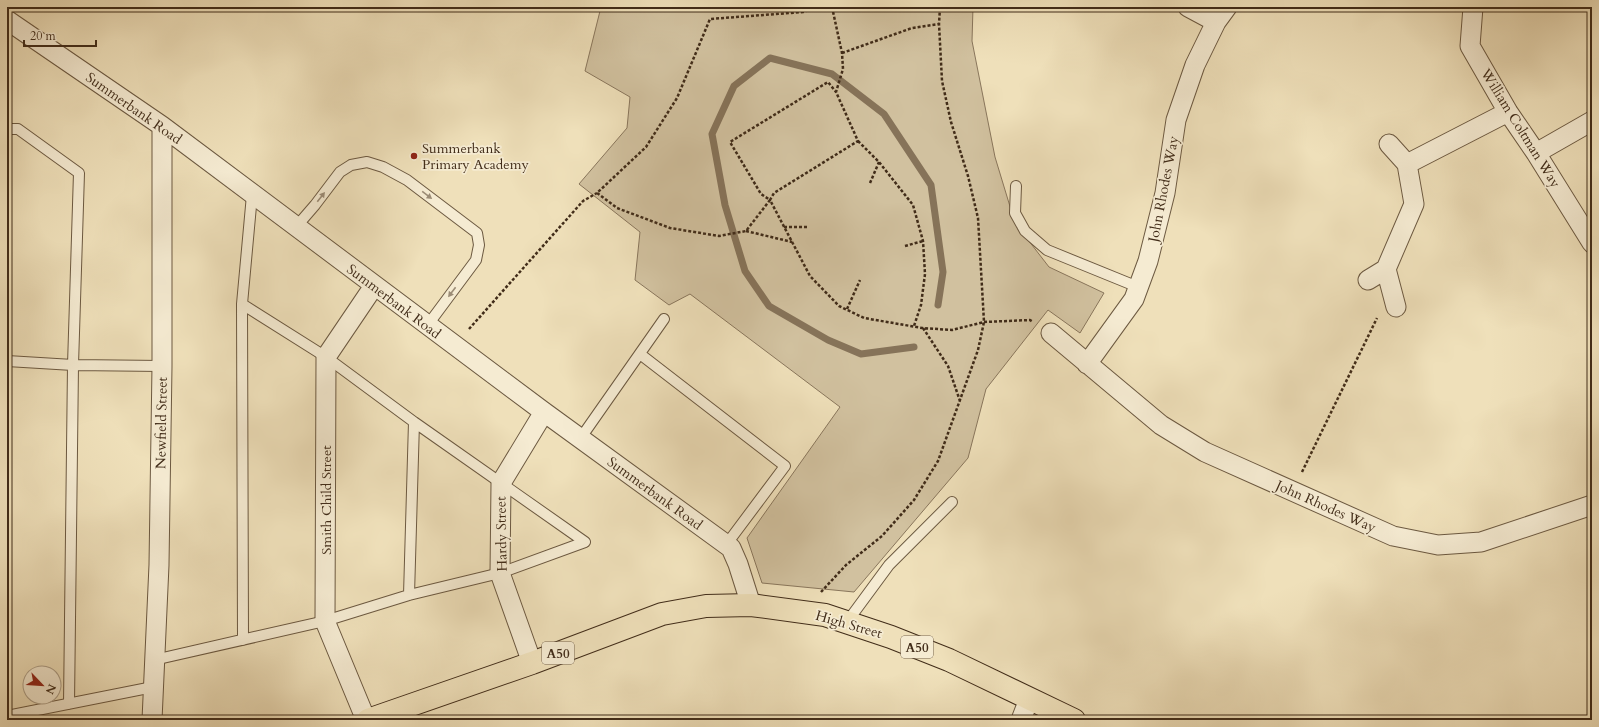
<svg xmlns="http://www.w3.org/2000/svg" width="1599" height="727" font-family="Cardo,serif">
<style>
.green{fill:#d1c19f;stroke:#89765c}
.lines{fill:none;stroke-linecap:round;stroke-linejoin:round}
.stream{stroke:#867359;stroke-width:7}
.service-casing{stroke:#6c5941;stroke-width:12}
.minor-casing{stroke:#6c5941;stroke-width:21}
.primary-casing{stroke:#412c19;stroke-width:24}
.path{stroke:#412c19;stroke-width:2.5;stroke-dasharray:3 2;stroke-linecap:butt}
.service{stroke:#f5ebd2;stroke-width:10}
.minor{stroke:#f5ebd2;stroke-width:19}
.primary{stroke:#efe0ba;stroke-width:22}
.oneway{fill:#9b8c76}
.poi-dot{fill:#8f2418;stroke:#f5ebd2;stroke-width:1.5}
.labels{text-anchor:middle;stroke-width:3.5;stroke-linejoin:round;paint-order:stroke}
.shield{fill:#f5ebd2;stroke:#776550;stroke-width:1}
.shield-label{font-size:13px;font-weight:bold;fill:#412c19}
.street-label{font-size:14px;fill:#412c19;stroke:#f5ebd2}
.poi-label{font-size:14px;fill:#412c19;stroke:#f5ebd2;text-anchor:start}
</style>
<rect width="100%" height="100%" fill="#efe0ba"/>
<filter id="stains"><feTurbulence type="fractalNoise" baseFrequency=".005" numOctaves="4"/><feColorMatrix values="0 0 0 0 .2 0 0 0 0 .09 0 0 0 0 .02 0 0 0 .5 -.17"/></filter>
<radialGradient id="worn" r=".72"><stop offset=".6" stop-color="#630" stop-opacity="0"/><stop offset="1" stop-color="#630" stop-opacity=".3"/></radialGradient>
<path class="green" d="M 601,7 L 973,7 L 972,41 L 995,157 L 1015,223 L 1049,267 L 1104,293 L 1080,333 L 1048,310 L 986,389 L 968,458 L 854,592 L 762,583 L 747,538 L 840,407 L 690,294 L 669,305 L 635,280 L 640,232 L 579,184 L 627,128 L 630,97 L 585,71 Z"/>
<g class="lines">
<path class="stream" d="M 914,347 L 861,354 L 828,340 L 769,306 L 745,271 L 725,205 L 712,134 L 734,86 L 770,58 L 832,74 L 884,114 L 931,185 L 943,272 L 938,305"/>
<g class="service-casing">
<path id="service" d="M 7,10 L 10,7
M 7,129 L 18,129 L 79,173 L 73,365 L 69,704
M 1016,186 L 1015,213 L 1025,231 L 1047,250 L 1138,287
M 296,227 L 315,205 L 340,172 L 351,165 L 367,162 L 383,167 L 407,180 L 477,233 L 479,245 L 476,260 L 427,326
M 640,354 L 785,466 L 726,545
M 7,361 L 73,365 L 162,366
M 580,439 L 664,319
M 409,595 L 414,422
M 847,622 L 889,565 L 952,502
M 243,640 L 242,304 L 252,195
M 154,660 L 325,621 L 409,595 L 500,573 L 585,542 L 414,422 L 326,357 L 242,304
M 7,716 L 153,687"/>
</g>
<g class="minor-casing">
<path id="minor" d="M 1188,7 L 1216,22
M 1473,7 L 1470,46 L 1508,112 L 1536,153 L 1592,243
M 7,20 L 162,126 L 544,412 L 731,548 L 738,564 L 751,605
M 1536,153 L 1592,121
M 1407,164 L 1508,112
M 1386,269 L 1396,307
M 1368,280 L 1386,269 L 1414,204 L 1407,164 L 1389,144
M 1051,333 L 1161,425 L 1205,452 L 1393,536 L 1438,545 L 1481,542 L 1592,505
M 1087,364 L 1134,299 L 1148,261 L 1165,193 L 1176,120 L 1195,65 L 1216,22 L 1227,7
M 532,663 L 500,573 L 501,483 L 544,412
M 152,720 L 159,565 L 162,366 L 162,126
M 366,720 L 325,621 L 326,357 L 374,286
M 1021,720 L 1029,699"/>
</g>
<g class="primary-casing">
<path id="primary" d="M 368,720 L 532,663 L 662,614 L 706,606 L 751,605 L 825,615 L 891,637 L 949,660 L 1074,720"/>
</g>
<path class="path" d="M 818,7 L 803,12 L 710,19 L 677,98 L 646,147 L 597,193 L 617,208 L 670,228 L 719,236 L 746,231 L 770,200 L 761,194 L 730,142 L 828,82 L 836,92
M 832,7 L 842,53 L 843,69 L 836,92 L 858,141 L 774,193 L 770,200 L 810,276 L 839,306 L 864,318 L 922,328 L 952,330 L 984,322 L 1030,320 L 1033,322
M 842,53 L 912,28 L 939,24
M 858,141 L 879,162 L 913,205 L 923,241 L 925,274 L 921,305 L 914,326
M 870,183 L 879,162
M 784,227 L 809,227
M 746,231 L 792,242
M 905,246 L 923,241
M 847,309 L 860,280
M 923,328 L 948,366 L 960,401
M 469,329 L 583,201 L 597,193
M 1302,472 L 1377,318
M 821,592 L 846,565 L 882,536 L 914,500 L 938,461 L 978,350 L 984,322 L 978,218 L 968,176 L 951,122 L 942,81 L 939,24 L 940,7"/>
<use href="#service" class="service"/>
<use href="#minor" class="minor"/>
<use href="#primary" class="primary"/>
</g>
<defs><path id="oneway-solid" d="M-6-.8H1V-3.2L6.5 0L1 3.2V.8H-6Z"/></defs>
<g class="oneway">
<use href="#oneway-solid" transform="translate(427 195) rotate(37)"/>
<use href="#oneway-solid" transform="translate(321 197) rotate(-52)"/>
<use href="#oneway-solid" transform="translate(452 292) rotate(127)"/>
</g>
<circle class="poi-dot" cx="414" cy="156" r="4"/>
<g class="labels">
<g class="shield">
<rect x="901" y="636" width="32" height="22" rx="3"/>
<rect x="542" y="642" width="32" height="22" rx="3"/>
</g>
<g class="shield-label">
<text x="917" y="652">A50</text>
<text x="558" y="658">A50</text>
</g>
<g class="street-label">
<text transform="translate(134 108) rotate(35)" y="5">Summerbank Road</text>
<text transform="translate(1521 128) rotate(58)" y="5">William Coltman Way</text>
<text transform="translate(1163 189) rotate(-79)" y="5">John Rhodes Way</text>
<text transform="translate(394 301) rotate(37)" y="5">Summerbank Road</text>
<text transform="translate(161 423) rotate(-89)" y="5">Newfield Street</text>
<text transform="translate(655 493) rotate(36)" y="5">Summerbank Road</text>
<text transform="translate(326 500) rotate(-90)" y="5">Smith Child Street</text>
<text transform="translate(1326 506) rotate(24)" y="5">John Rhodes Way</text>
<text transform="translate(501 534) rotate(-91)" y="5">Hardy Street</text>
<text transform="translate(849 624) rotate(16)" y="5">High Street</text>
</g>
<g class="poi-label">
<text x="422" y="153">Summerbank<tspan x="422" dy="16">Primary Academy</tspan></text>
</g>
</g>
<rect width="1599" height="727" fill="none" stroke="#efe0ba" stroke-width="24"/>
<rect x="8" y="8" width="1583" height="711" fill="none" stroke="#412c19" stroke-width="2"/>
<rect x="12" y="12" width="1575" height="703" fill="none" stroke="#412c19"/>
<g transform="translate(42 685) rotate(115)"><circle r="19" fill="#f5ebd2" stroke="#ad9f88"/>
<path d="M0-3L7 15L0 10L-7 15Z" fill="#8f2418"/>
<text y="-6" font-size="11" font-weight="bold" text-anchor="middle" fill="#412c19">N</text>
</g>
<path d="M24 40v6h72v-6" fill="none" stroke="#412c19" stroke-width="2"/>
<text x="30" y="40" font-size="12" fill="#412c19" stroke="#f5ebd2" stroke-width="3" paint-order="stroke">20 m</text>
<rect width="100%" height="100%" filter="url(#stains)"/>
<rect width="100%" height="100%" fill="url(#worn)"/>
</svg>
